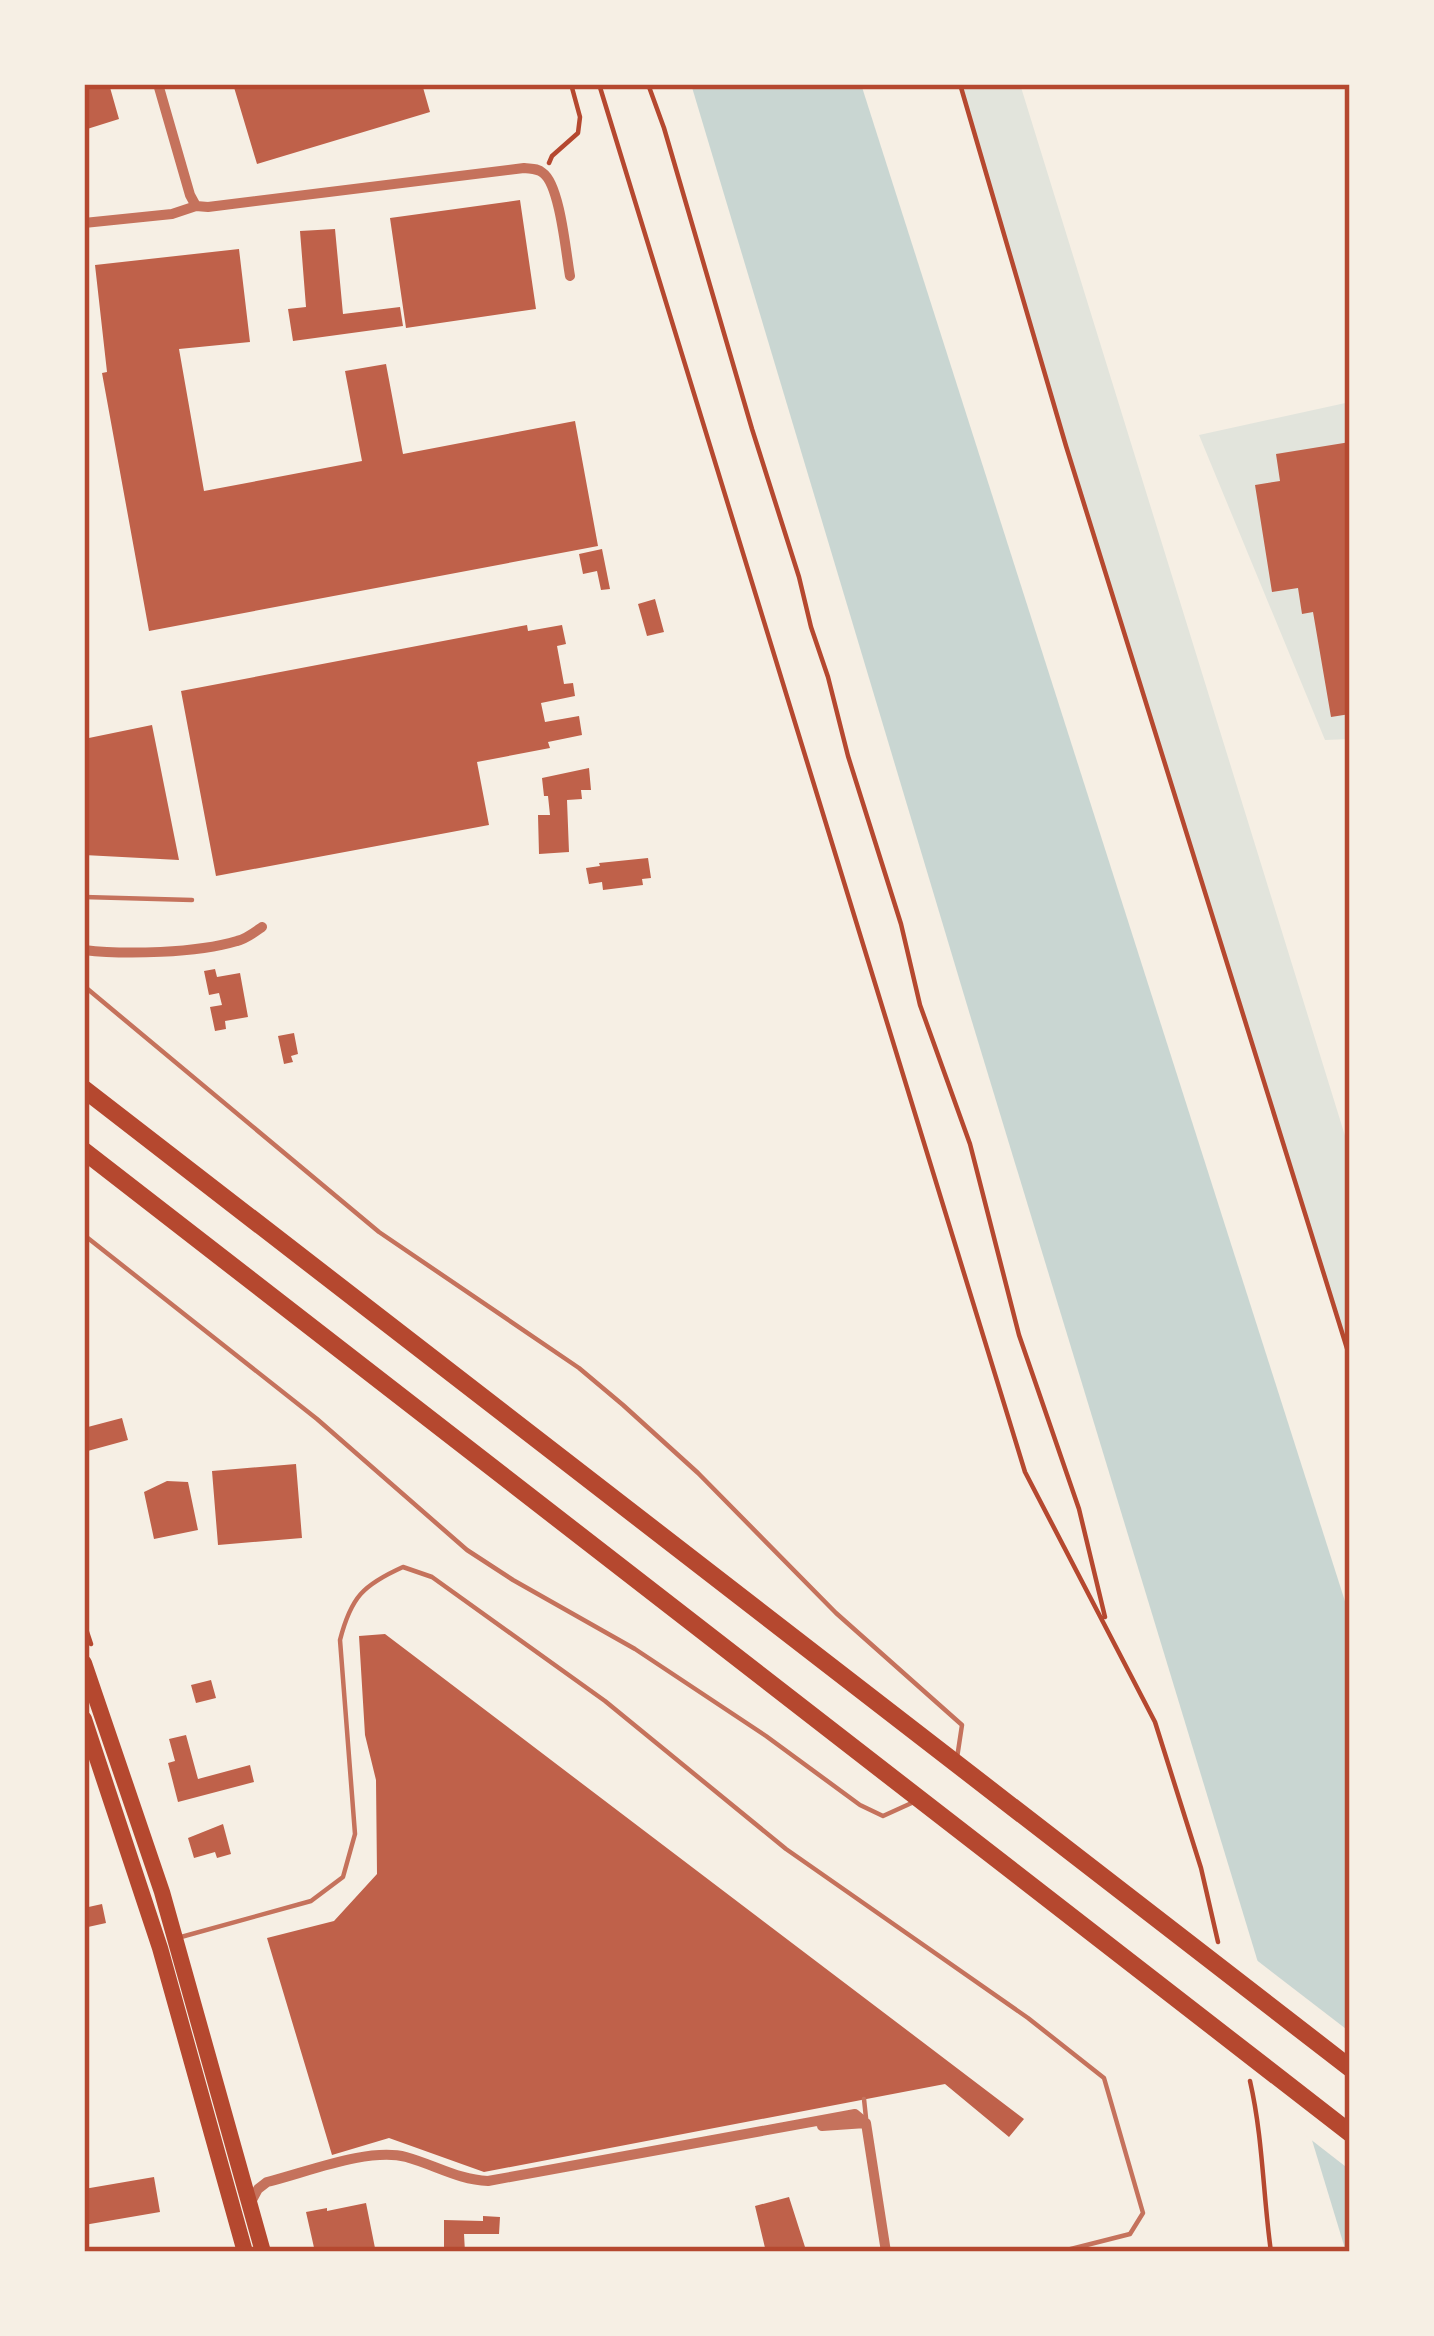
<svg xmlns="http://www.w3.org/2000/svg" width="1434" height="2336" font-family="'PT Sans',sans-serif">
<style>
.green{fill:#e2e4dc}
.water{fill:#c9d6d2}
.pier{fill:#f6efe4}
.building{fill:#bf614a}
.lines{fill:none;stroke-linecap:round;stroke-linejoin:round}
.path{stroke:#b5482f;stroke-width:4.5}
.service{stroke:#c5725c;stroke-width:4.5}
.minor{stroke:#c5725c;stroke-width:10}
.primary{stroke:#b5482f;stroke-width:16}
.motorway{stroke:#b5482f;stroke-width:18}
.neatline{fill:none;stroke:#b5482f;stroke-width:4.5}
</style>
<rect width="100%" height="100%" fill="#f6efe4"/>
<path class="green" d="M 960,84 L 1020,84 L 1350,1152 L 1350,1358 L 1066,446 Z
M 1350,402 L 1350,739 L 1325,740 L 1199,435 Z"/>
<path class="water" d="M 691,84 L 861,84 L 1350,1617 L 1350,2252 L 1346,2252 L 970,1015 Z"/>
<path class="pier" d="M 1250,1955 L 1350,2032 L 1350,2170 L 1305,2135 Z"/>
<path class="building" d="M 84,84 L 109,84 L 119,119 L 84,130 Z
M 233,84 L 422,84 L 430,112 L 257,164 Z
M 520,200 L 536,309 L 406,328 L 390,218 Z
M 335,229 L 343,314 L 400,307 L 403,326 L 293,341 L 288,309 L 306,307 L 300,231 Z
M 239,249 L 250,342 L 179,349 L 204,491 L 362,461 L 345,371 L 386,364 L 403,454 L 575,421 L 598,546 L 149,631 L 102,373 L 107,372 L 95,265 Z
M 1350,442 L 1350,714 L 1331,717 L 1313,612 L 1302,614 L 1298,588 L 1272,592 L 1255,485 L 1280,481 L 1276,454 Z
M 602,549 L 610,589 L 601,590 L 597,571 L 583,574 L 579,554 Z
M 655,599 L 664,632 L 647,636 L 638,604 Z
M 527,625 L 528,631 L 562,625 L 566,644 L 557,646 L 564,684 L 573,683 L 575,696 L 541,703 L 545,722 L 579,716 L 582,735 L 548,742 L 550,748 L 477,762 L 489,825 L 216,876 L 181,691 Z
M 152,725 L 179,860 L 84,855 L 84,739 Z
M 589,768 L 591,790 L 581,790 L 582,799 L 567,800 L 569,852 L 539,854 L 538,815 L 550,815 L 548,796 L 544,796 L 542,778 Z
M 648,858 L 651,878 L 642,879 L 643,885 L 603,890 L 602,882 L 589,884 L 586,868 L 600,866 L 599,863 Z
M 215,969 L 217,977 L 240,973 L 248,1017 L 225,1021 L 226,1029 L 215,1031 L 210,1007 L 222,1005 L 219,993 L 209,995 L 204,971 Z
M 294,1033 L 298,1054 L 291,1056 L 293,1062 L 284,1064 L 278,1036 Z
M 122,1418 L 128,1440 L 84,1452 L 84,1428 Z
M 296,1464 L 302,1538 L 218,1545 L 212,1471 Z
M 167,1481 L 188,1482 L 198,1530 L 154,1539 L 144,1492 Z
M 385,1634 L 1024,2119 L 1009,2137 L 945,2084 L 484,2172 L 389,2138 L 332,2155 L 267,1938 L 334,1921 L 377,1874 L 376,1780 L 365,1735 L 359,1636 Z
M 211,1680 L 216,1698 L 196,1703 L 191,1685 Z
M 186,1735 L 198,1779 L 250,1765 L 254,1782 L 178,1802 L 168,1763 L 175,1761 L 169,1739 Z
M 223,1824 L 231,1854 L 217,1858 L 215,1852 L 194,1858 L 188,1838 Z
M 102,1904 L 106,1923 L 88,1927 L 84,1908 Z
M 154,2177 L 160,2212 L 84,2225 L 84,2189 Z
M 789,2197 L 805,2247 L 794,2250 L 794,2252 L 766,2252 L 755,2206 Z
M 366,2203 L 375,2248 L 357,2252 L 315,2252 L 306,2212 L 327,2208 L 327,2211 Z
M 483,2216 L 500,2217 L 499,2234 L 464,2234 L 465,2252 L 444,2252 L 444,2220 L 483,2221 Z"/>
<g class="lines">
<path class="path" d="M 599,84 L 1025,1472 L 1155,1722 L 1201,1868 L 1218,1942
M 648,84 L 664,128 L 752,429 L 799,577 L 811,627 L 828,677 L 848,756 L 901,924 L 920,1005 L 970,1144 L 1019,1335 L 1079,1509 L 1105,1617
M 960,84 L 1066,446 L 1350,1358
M 549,163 L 552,156 L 578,133 L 580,117 L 571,84
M 84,1623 L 91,1644
M 1250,2081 C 1263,2138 1263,2195 1271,2252"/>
<path class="service" d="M 84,897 L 192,900
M 84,986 L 379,1232 L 579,1368 L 623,1405 L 698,1473 L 836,1613 L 962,1725 L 957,1758
M 84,1235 L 317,1419 L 467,1550 L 513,1580 L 635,1649 L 766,1736 L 860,1805 L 883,1816 L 916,1801
M 181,1937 L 311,1901 L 343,1877 L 355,1834 L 340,1640 C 351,1597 363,1585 403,1567 L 432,1577 L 605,1701 L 786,1849 L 1028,2018 L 1104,2078 L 1143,2213 L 1130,2234 L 1059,2252
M 864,2099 L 866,2118"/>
<path class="minor" d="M 158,84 L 190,195 L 196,206
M 84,223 L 172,214 L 196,206 L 208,207 L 524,168 C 532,169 537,168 543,173 C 560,185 566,254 570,276
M 84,950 C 125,955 197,953 237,941 C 246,939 255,932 262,927
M 822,2126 L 866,2123
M 251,2202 L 258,2189 L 267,2182 C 305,2173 368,2147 406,2157 C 435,2165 459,2180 488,2181 L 855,2114 L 866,2123 L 886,2252"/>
<path class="primary" d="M 84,1663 L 162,1892 L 263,2252
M 84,1719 L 160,1948 L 245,2252"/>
<path class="motorway" d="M 84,1089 L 1350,2068
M 84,1151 L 1350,2133"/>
</g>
<rect width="1434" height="2336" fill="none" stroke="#f6efe4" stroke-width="174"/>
<rect x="87" y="87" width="1260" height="2162" class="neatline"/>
</svg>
